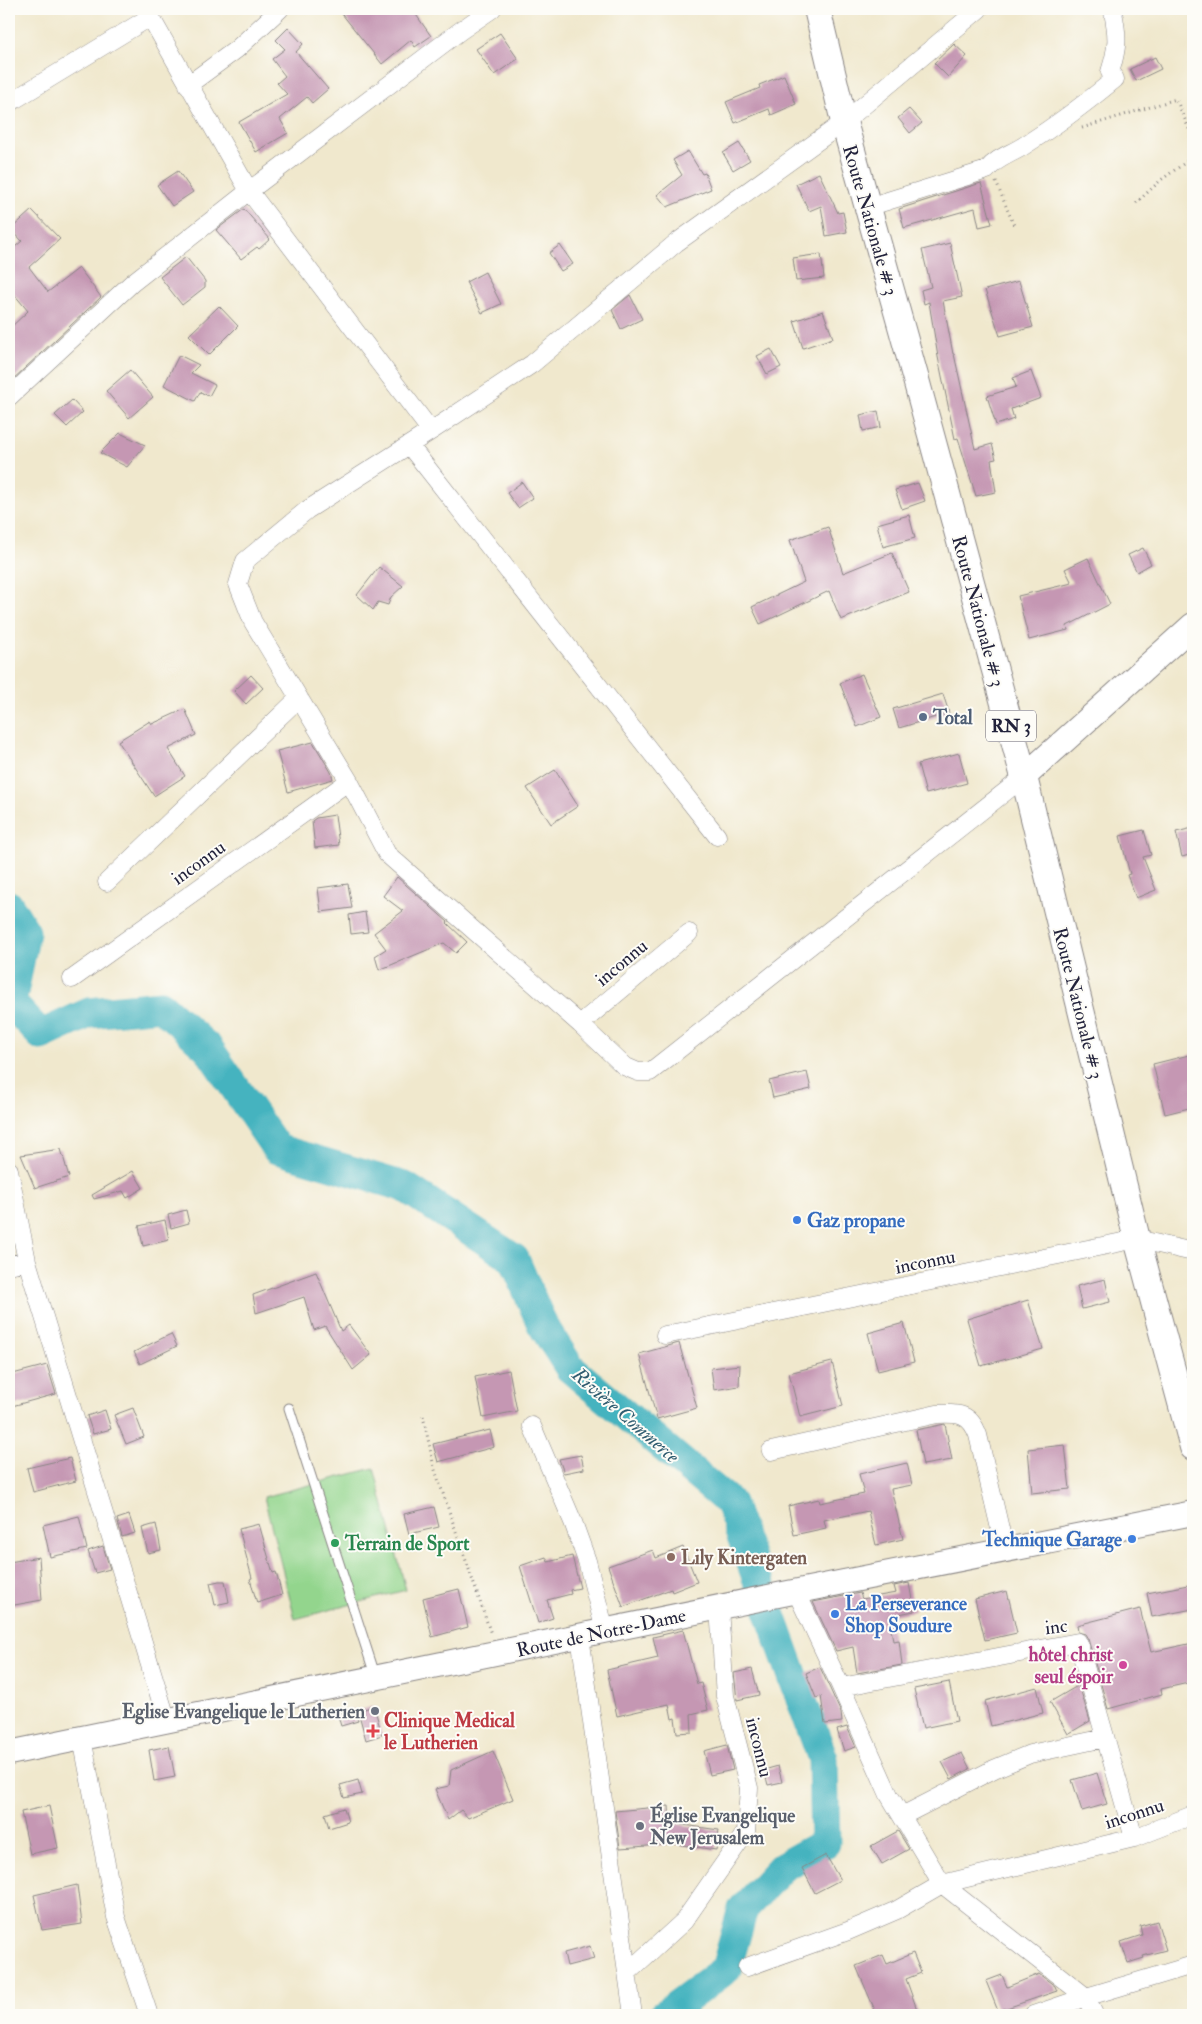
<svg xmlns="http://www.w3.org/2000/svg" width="1202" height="2024" font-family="'IM FELL Double Pica',serif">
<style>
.green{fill:#93d58d;stroke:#5a7c64}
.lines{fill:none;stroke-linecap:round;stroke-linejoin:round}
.river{stroke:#44b3bf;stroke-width:31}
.building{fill:#c597b3}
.lane-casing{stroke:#898584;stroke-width:11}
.street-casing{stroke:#898584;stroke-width:19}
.secondary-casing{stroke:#898584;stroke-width:26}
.primary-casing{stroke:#898584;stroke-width:28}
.path{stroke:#898584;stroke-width:3;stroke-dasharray:1 4;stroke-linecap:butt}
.lane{stroke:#fff;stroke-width:9}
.street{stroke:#fff;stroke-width:18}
.secondary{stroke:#fff;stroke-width:24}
.primary{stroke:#fff;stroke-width:26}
.service-dot{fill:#5c6f8a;stroke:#fdfcf7;stroke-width:2}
.shop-dot{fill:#3f7fe0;stroke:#fdfcf7;stroke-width:2}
.leisure-dot{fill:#2e9e5b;stroke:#fdfcf7;stroke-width:2}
.education-dot{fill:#8d6e63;stroke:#fdfcf7;stroke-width:2}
.hotel-dot{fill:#d1479c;stroke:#fdfcf7;stroke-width:2}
.worship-dot{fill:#6b7280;stroke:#fdfcf7;stroke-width:2}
.health-dot{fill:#e0444e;stroke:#fdfcf7;stroke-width:2}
.labels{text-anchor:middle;stroke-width:4;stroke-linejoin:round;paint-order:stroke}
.shield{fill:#fdfcf7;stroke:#646373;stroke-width:1}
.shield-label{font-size:18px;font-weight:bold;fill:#22223b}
.street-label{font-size:19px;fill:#22223b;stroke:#fdfcf7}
.service-label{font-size:19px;font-weight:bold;fill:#4e5e75;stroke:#fdfcf7;text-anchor:start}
.shop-label{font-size:19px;font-weight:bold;fill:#366cbe;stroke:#fdfcf7;text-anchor:start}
.leisure-label{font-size:19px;font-weight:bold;fill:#27864d;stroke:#fdfcf7;text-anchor:start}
.education-label{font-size:19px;font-weight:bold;fill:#785e54;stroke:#fdfcf7;text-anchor:start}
.hotel-label{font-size:19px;font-weight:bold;fill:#b23c85;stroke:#fdfcf7;text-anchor:end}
.worship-label{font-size:19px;font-weight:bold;fill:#5b616d;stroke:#fdfcf7;text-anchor:end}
.health-label{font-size:19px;font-weight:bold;fill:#be3a42;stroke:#fdfcf7;text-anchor:start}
.water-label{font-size:20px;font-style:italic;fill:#305c70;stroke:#fdfcf7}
</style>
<rect width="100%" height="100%" fill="#fdfcf7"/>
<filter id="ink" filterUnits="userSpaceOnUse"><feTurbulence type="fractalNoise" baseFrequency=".02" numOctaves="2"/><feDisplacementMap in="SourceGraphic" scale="10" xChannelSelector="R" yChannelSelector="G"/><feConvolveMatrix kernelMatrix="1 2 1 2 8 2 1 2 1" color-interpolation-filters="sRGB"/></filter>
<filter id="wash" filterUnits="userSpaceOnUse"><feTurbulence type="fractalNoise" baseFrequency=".0096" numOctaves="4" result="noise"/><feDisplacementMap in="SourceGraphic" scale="20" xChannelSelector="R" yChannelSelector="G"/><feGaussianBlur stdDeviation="1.12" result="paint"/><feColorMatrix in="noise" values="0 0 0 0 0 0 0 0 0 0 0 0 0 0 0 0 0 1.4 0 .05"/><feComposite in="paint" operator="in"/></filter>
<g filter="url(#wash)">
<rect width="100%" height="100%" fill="#f0e8cd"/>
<path class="green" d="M 374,1468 L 406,1590 L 295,1619 L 264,1497 Z"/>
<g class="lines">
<path class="river" d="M 9,906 L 25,932 L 11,1003 L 41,1035 L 89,1013 L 161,1006 L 208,1048 L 277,1149 L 405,1187 L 514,1259 L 542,1324 L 570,1368 L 730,1503 L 823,1759 L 825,1843 L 782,1867 L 743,1909 L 726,1969 L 664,2015"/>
</g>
<g id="blocks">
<path class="building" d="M 338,9 L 412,9 L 431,36 L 415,47 L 411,40 L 382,64 Z
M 288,28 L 303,44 L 296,52 L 328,89 L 312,103 L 307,97 L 280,119 L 288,133 L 256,152 L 239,122 L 287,94 L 277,83 L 285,76 L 272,59 L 285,49 L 276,40 Z
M 500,33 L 518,59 L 494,75 L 476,49 Z
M 954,44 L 967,56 L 948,77 L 934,63 Z
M 1155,57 L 1161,69 L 1136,81 L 1130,69 Z
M 784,75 L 796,104 L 771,115 L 769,109 L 735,123 L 726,102 L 760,88 L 759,85 Z
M 909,109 L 922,123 L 910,133 L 898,118 Z
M 739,143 L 750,160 L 733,170 L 723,153 Z
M 688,151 L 702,174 L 705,173 L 711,189 L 667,207 L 657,195 L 682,175 L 673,160 Z
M 178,171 L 193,192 L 172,206 L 157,185 Z
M 819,173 L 838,213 L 843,212 L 847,232 L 826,236 L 821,206 L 809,211 L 796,184 Z
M 981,183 L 992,224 L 979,227 L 975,208 L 904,228 L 899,209 Z
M 244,209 L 270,239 L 259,249 L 257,247 L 241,259 L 216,230 Z
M 32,210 L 60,239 L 29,267 L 48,292 L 79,268 L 101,297 L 9,383 L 9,329 L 28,311 L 9,288 L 9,252 L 22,241 L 11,229 Z
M 950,243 L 962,297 L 943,301 L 953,354 L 954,354 L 975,449 L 992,444 L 996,459 L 991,460 L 996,492 L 976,496 L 958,438 L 955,439 L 938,357 L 929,302 L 924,304 L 921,290 L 931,287 L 922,250 Z
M 560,245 L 573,264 L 561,271 L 549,253 Z
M 821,254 L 824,278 L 796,281 L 793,258 Z
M 186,257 L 205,281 L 205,287 L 182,305 L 160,277 Z
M 485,272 L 501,304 L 482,313 L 466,282 Z
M 1019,281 L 1033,327 L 1000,336 L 985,290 Z
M 630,295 L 642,319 L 621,329 L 612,310 Z
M 219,306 L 238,326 L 209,355 L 189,335 Z
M 823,311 L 833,338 L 803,348 L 794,321 Z
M 771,349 L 781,367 L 767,374 L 757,356 Z
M 179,355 L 199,365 L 191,373 L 215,385 L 209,396 L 200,392 L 195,401 L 164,385 Z
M 130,370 L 153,397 L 129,418 L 106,391 Z
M 1031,371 L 1041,398 L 1011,409 L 1014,419 L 996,425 L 987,396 L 1016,387 L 1013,378 Z
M 72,400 L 83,412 L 67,427 L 55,415 Z
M 878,411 L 881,427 L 863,431 L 860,415 Z
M 120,433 L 145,445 L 127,467 L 100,453 Z
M 522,482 L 533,498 L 518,508 L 507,493 Z
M 918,483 L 925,501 L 902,509 L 895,490 Z
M 909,515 L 915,538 L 883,547 L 877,524 Z
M 828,527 L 843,573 L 892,553 L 909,592 L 841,620 L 829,591 L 760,624 L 752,607 L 804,582 L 790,540 Z
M 1143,548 L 1151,564 L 1137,572 L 1128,555 Z
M 1088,558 L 1110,604 L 1067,626 L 1068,630 L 1029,640 L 1018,596 L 1072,583 L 1065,569 Z
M 379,567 L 403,586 L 391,597 L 388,605 L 378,602 L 373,610 L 357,595 Z
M 862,674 L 881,717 L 857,727 L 840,683 Z
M 251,675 L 263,688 L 246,704 L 234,691 Z
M 943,694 L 949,713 L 899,728 L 893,709 Z
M 185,709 L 196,735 L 168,749 L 185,776 L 154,796 L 118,741 L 150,721 L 152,724 Z
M 313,742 L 331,772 L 333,779 L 288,792 L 277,751 Z
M 959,753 L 967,783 L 926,794 L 918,764 Z
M 555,770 L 578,806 L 551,824 L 527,788 Z
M 335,815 L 339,845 L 315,848 L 312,821 L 316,818 Z
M 1193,828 L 1193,854 L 1182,857 L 1176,832 Z
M 1144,830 L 1151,855 L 1143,857 L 1156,890 L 1136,898 L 1127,875 L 1130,874 L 1120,836 Z
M 397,877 L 448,922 L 447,923 L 467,942 L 456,953 L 444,943 L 379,970 L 375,956 L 386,949 L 374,933 L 403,911 L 383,896 Z
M 348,884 L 352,908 L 321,912 L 318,888 Z
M 365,912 L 368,932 L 351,934 L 349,915 Z
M 1193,1054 L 1193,1107 L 1165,1114 L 1153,1064 Z
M 807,1072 L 811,1089 L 773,1098 L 769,1081 Z
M 61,1149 L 69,1177 L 35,1188 L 21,1155 Z
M 133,1171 L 143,1188 L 127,1198 L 123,1191 L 94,1199 L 92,1195 Z
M 186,1210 L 189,1223 L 171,1228 L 168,1215 Z
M 165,1220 L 169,1240 L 143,1246 L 139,1226 Z
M 316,1272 L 341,1331 L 349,1325 L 371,1355 L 353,1370 L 325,1326 L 314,1330 L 304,1297 L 256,1313 L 253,1295 Z
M 1105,1279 L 1110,1302 L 1082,1309 L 1077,1286 Z
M 1028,1300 L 1043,1349 L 981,1366 L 967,1319 Z
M 904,1323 L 914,1362 L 878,1371 L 868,1333 Z
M 171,1334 L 177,1346 L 140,1364 L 134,1352 Z
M 679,1343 L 697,1408 L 657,1419 L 639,1354 Z
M 832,1362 L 843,1406 L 800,1417 L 789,1373 Z
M 47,1365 L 56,1394 L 12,1406 L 9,1392 L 9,1375 Z
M 740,1365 L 739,1386 L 714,1390 L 711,1368 Z
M 509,1370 L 517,1411 L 483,1418 L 475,1377 Z
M 133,1408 L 144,1437 L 126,1444 L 114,1415 Z
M 105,1410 L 111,1429 L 93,1434 L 87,1416 Z
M 945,1424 L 952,1460 L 923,1465 L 916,1430 Z
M 490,1430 L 494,1447 L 438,1462 L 433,1444 Z
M 1065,1445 L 1070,1489 L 1032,1493 L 1028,1449 Z
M 581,1455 L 584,1469 L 564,1473 L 559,1459 Z
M 70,1458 L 76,1481 L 33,1492 L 27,1468 Z
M 907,1463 L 912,1485 L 891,1489 L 903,1539 L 876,1545 L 868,1511 L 824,1520 L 826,1528 L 794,1535 L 788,1506 L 819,1499 L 820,1503 L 864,1494 L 859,1474 Z
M 434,1507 L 439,1527 L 409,1534 L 404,1514 Z
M 129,1515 L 135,1533 L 122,1537 L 117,1519 Z
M 79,1516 L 87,1549 L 50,1557 L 43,1525 Z
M 156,1524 L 161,1550 L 148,1553 L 142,1528 Z
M 259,1524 L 273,1573 L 276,1572 L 282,1595 L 257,1603 L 250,1579 L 252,1578 L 239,1529 Z
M 103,1546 L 110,1569 L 95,1573 L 88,1551 Z
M 683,1547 L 697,1582 L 672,1592 L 671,1589 L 623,1607 L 608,1566 L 653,1550 L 656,1558 Z
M 572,1556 L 580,1588 L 570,1590 L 571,1594 L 547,1600 L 553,1618 L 538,1623 L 520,1566 L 546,1557 L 548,1562 Z
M 39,1557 L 42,1600 L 9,1606 L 9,1562 Z
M 219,1581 L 225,1581 L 229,1602 L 215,1605 L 210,1583 Z
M 909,1583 L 914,1611 L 889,1616 L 893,1641 L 899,1640 L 902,1665 L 857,1673 L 853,1647 L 836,1651 L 813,1602 L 860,1593 L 862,1599 L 896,1593 L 894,1586 Z
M 1193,1584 L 1193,1609 L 1152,1617 L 1147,1593 Z
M 459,1589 L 468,1627 L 432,1637 L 423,1598 Z
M 1007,1591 L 1017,1633 L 985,1640 L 975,1599 Z
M 1140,1609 L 1151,1652 L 1193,1643 L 1193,1682 L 1161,1689 L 1162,1694 L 1108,1709 L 1088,1639 L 1085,1634 L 1078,1632 L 1077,1625 Z
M 683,1630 L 697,1684 L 701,1683 L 708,1710 L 691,1714 L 692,1732 L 677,1733 L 675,1718 L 672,1719 L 669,1704 L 617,1716 L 607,1670 L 658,1658 L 653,1637 Z
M 820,1667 L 841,1713 L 842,1722 L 825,1724 L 821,1696 L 816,1698 L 806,1673 Z
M 752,1669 L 759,1695 L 737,1700 L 734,1673 Z
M 949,1682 L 957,1721 L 923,1728 L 914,1689 Z
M 1079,1685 L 1090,1721 L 1068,1734 L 1050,1702 Z
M 1037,1687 L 1043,1713 L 991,1726 L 985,1701 Z
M 374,1706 L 382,1735 L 366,1740 L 358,1711 Z
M 354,1709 L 358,1721 L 341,1726 L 337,1713 Z
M 847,1727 L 856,1747 L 844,1751 L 837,1730 Z
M 727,1745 L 733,1770 L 710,1775 L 704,1751 Z
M 169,1746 L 175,1777 L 154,1781 L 149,1750 Z
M 493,1751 L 513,1799 L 468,1818 L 461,1810 L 448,1820 L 435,1789 L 449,1786 L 451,1770 Z
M 962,1753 L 970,1769 L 951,1779 L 942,1762 Z
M 778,1766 L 782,1782 L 768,1785 L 764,1770 Z
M 1097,1773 L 1107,1804 L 1082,1811 L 1072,1780 Z
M 358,1780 L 362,1794 L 344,1798 L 340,1785 Z
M 49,1806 L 58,1848 L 30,1854 L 21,1812 Z
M 669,1806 L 670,1823 L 719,1830 L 716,1850 L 675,1844 L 620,1848 L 615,1811 Z
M 344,1808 L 348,1822 L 329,1828 L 325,1814 Z
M 898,1831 L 909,1849 L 882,1864 L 871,1846 Z
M 826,1855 L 840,1880 L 815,1893 L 802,1868 Z
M 77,1885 L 82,1924 L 42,1930 L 34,1895 Z
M 1157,1921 L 1166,1950 L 1143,1956 L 1144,1958 L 1128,1963 L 1121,1942 L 1142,1935 L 1140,1926 Z
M 590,1946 L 594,1959 L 567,1966 L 564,1953 Z
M 913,1953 L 921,1973 L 906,1979 L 919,2015 L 877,2015 L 856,1966 L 883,1955 L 887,1964 Z
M 1039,1974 L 1055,1986 L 1057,1991 L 998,2011 L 986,1981 L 1002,1975 L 1007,1987 Z"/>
</g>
</g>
<g filter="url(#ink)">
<use href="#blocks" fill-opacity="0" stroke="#898584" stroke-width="1"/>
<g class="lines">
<g class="lane-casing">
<path id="lane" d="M 289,1408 L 376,1678"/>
</g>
<g class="street-casing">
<path id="street" d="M 146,9 L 249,191 L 431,431 L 532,364 L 676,243 L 844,122 L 979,9
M 188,85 L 237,49 L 280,9
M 9,103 L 150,17
M 868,207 L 987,170 C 997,157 1012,154 1025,145 C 1057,125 1086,103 1115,79 L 1110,72 C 1118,47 1118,37 1113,12
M 9,397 L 132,283 L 249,191 L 460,31 L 492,9
M 431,431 L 307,510 L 245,561 L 238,584 L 253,622 L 349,781 L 387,854 L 580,1024 L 624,1066 L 638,1072 L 650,1072 L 1024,777
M 409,445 L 717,836
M 107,882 L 299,698
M 72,979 L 349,781
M 580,1024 L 689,933
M 9,1170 L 27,1261
M 9,1265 L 27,1261 L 167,1721
M 665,1335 L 1137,1239 L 1193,1252
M 532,1426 L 573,1522 L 587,1561 L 605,1631
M 771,1451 L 937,1414 C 958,1413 970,1413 978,1435 L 1005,1550
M 796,1591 L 841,1687 L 889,1795 L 942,1884 L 1086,1997 L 1095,2015
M 580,1636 L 633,2015
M 841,1687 L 1078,1642 L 1134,1838
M 82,1738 L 116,1917 L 149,2015
M 902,1816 L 994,1769 L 1030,1754 L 1105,1738
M 747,1967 L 848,1931 L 897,1910 L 942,1884 L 1134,1838 L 1193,1815
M 627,1973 L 684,1921 L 746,1832 L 749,1788 L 725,1696 L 719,1608
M 1033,2015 L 1086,1997 L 1193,1965"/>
</g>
<g class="secondary-casing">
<path id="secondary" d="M 1024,777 L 1193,625
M 9,1753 L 778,1595 L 1193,1513"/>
</g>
<g class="primary-casing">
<path id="primary" d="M 817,9 L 844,122 L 915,376 L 1024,777 L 1137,1239 L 1193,1447"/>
</g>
<path class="path" d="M 1082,128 L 1176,99 L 1193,138
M 996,182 L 1015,228
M 1136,203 L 1161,180 L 1193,157
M 423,1416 L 434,1467 L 491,1634"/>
<use href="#lane" class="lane"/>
<use href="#street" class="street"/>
<use href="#secondary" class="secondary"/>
<use href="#primary" class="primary"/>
</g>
</g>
<circle class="service-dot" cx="923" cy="717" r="5"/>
<g class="shop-dot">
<circle cx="797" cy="1220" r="5"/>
<circle cx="1132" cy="1539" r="5"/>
<circle cx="835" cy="1614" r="5"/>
</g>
<circle class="leisure-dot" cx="335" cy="1543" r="5"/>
<circle class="education-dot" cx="671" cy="1557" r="5"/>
<circle class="hotel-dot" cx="1123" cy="1665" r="5"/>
<g class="worship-dot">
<circle cx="375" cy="1711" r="5"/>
<circle cx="640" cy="1826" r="5"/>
</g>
<path class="health-dot" d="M370.5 1723.5h5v5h5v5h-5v5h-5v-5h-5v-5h5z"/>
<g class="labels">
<rect class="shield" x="986" y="710.5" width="50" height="31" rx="4"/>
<g class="shield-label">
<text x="1011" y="732">RN 3</text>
</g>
<g class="street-label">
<text transform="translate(871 220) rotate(74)" y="7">Route Nationale # 3</text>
<text transform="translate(979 611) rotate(75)" y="7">Route Nationale # 3</text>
<text transform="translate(198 862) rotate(-36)" y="7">inconnu</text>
<text transform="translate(621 962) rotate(-40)" y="7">inconnu</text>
<text transform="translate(1079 1003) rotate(76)" y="7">Route Nationale # 3</text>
<text transform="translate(925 1261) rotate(-11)" y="7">inconnu</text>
<text transform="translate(1056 1626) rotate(-7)" y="7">inc</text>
<text transform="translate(601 1632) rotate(-12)" y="7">Route de Notre-Dame</text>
<text transform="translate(760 1747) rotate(76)" y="7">inconnu</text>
<text transform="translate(1134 1813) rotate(-18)" y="7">inconnu</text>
</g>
<g class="service-label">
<text x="933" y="724">Total</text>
</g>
<g class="shop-label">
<text x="807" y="1227">Gaz propane</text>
<text x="1122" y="1546" text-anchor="end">Technique Garage</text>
<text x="845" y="1610">La Perseverance<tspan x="845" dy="22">Shop Soudure</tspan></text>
</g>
<g class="leisure-label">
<text x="345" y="1550">Terrain de Sport</text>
</g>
<g class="education-label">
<text x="681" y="1564">Lily Kintergaten</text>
</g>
<g class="hotel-label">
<text x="1113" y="1661">hôtel christ<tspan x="1113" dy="22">seul éspoir</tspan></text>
</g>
<g class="worship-label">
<text x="365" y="1718">Eglise Evangelique le Lutherien</text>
<text x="650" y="1822" text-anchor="start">Église Evangelique<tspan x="650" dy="22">New Jerusalem</tspan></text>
</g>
<g class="health-label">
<text x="384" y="1727">Clinique Medical<tspan x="384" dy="22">le Lutherien</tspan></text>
</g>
<g class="water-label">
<text transform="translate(626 1415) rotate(41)" y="7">Rivière Commerce</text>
</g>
</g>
<rect width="1202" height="2024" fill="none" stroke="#fdfcf7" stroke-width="30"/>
</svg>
